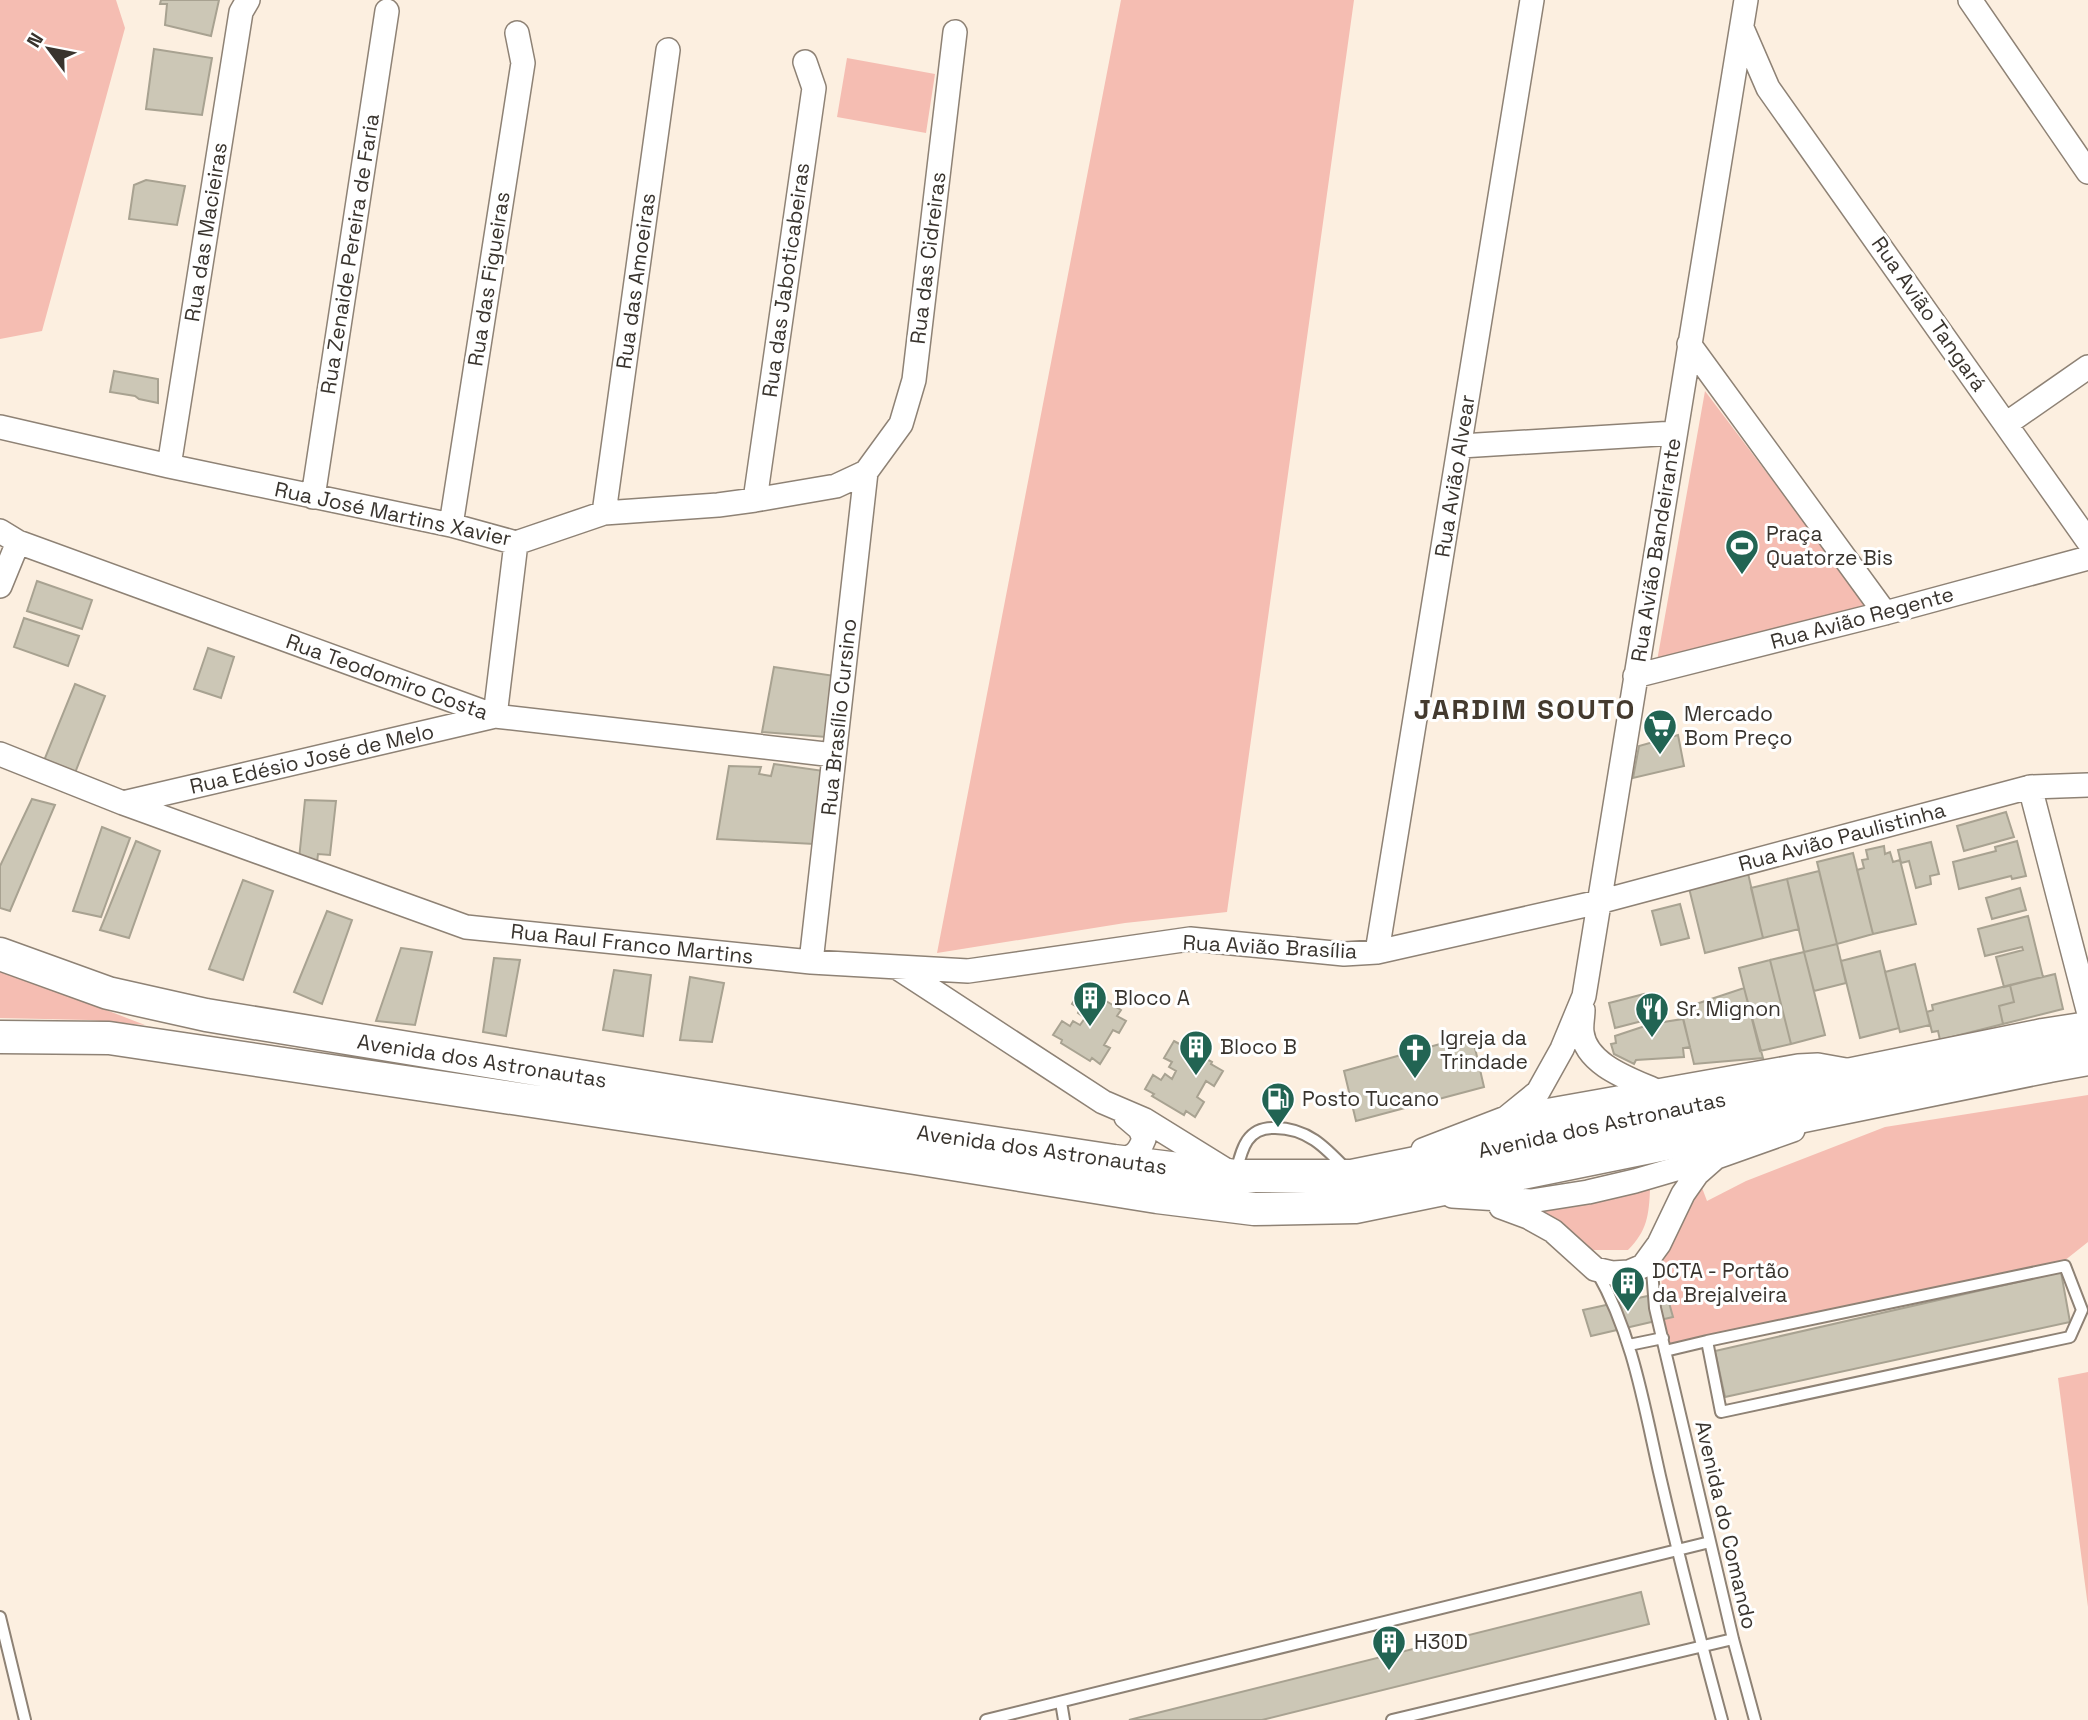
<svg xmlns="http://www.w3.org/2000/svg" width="2088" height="1720" font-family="'Space Grotesk',sans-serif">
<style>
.green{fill:#f5bdb2}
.building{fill:#ccc7b6;stroke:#a8a291;stroke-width:2}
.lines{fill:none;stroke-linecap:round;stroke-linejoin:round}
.service-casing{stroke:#8e8275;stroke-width:14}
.minor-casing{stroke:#8e8275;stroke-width:26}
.secondary-casing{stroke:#8e8275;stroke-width:35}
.service{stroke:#fff;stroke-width:10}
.minor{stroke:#fff;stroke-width:23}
.secondary{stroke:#fff;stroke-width:32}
.labels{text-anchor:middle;stroke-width:6;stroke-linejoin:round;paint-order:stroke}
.street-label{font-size:21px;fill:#39342e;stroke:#fff}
.poi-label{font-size:21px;fill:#39342e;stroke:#fff;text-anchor:start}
.district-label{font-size:28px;font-weight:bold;letter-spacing:2px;fill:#443a2e;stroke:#fff}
</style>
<rect width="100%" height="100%" fill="#fcefe0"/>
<path class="green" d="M 0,0 L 116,0 L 125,28 L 42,331 L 0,339 Z
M 1121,0 L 1354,0 L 1227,912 L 1125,923 L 937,953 Z
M 847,58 L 935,74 L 926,133 L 837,117 Z
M 1705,391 L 1869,608 L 1657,661 Z
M 0,969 L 145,1025 L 89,1020 L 0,1018 Z
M 2088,1095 L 2088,1242 L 2064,1261 L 1666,1348 L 1659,1244 L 1698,1177 L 1707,1201 L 1746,1181 L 1885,1127 Z
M 1650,1189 C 1649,1215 1647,1231 1628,1250 L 1592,1250 L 1532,1210 Z
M 2088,1372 L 2088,1607 L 2058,1378 Z"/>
<path class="building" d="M 161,0 L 219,0 L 211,36 L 165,25 L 167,4 L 160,4 Z
M 154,49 L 212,58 L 202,115 L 146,109 Z
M 146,180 L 185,186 L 177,225 L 129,219 L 134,185 Z
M 114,371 L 158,379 L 158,403 L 139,399 L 135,396 L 110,392 Z
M 37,581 L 92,600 L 82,629 L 27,611 Z
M 24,618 L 79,636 L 68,666 L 14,647 Z
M 208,648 L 234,657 L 221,698 L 194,689 Z
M 774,667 L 835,676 L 826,737 L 762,732 Z
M 75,684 L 105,696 L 73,778 L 41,768 Z
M 1678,735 L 1684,766 L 1633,778 L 1639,746 Z
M 774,764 L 824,771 L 814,844 L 717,839 L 729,766 L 761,767 L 759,774 L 771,776 Z
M 32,799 L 55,805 L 10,911 L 0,908 L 0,866 Z
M 305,800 L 336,801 L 330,855 L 318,854 L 317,863 L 299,859 Z
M 2006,812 L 2014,837 L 1964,851 L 1957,826 Z
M 102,827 L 130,838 L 101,917 L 73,911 Z
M 136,841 L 160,851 L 129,938 L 100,930 Z
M 2017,841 L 2026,876 L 2012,879 L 2011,876 L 1959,889 L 1953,862 L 1996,851 L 1995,847 Z
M 1931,842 L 1939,874 L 1930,876 L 1931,884 L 1916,888 L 1909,861 L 1901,863 L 1898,850 Z
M 1884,846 L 1885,854 L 1890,852 L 1893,862 L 1900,860 L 1916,924 L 1873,934 L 1857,870 L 1864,868 L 1862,860 L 1868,859 L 1866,850 Z
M 1853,853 L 1873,934 L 1837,944 L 1817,862 Z
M 1747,869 L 1763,938 L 1705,953 L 1688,884 Z
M 1819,871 L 1837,944 L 1804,952 L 1787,879 Z
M 1787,879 L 1799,929 L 1763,938 L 1751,888 Z
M 243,880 L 273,891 L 243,980 L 209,969 Z
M 2020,888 L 2026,910 L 1992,919 L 1986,898 Z
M 1680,904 L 1689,938 L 1661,945 L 1652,911 Z
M 327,911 L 352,920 L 322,1004 L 294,992 Z
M 2028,916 L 2043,977 L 2004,987 L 1996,957 L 2023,950 L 2022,947 L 1985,956 L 1978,929 Z
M 1837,944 L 1846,983 L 1814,991 L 1804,952 Z
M 401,948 L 432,952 L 415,1025 L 376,1021 Z
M 1880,951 L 1899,1028 L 1860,1038 L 1841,961 Z
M 1804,952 L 1825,1035 L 1791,1044 L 1770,960 Z
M 494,958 L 520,960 L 506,1036 L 483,1032 Z
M 1770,960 L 1791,1044 L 1760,1051 L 1739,968 Z
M 1915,964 L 1930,1025 L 1900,1032 L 1885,972 Z
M 614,970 L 651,975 L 643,1036 L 603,1030 Z
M 2055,974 L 2063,1009 L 2003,1024 L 1999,1006 L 2014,1002 L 2010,985 Z
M 690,977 L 724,983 L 712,1042 L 680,1040 Z
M 2010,985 L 2014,1002 L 1999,1006 L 2003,1024 L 1940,1040 L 1938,1031 L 1932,1032 L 1927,1012 L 1933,1010 L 1932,1005 Z
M 1744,988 L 1763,1058 L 1694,1064 L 1681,1009 Z
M 1080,990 L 1089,995 L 1091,992 L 1121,1010 L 1117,1016 L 1126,1021 L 1119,1033 L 1113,1030 L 1104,1045 L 1110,1048 L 1100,1064 L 1092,1058 L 1090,1061 L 1061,1043 L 1062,1040 L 1053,1035 L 1062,1021 L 1070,1026 L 1073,1021 L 1080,1025 L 1085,1018 L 1078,1013 L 1080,1009 L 1072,1004 Z
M 1644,994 L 1650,1019 L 1615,1028 L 1609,1003 Z
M 1683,1019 L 1690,1047 L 1683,1048 L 1684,1057 L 1636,1060 L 1634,1064 L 1614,1054 L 1611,1044 L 1616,1043 L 1615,1036 L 1651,1024 Z
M 1472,1035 L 1484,1087 L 1356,1121 L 1344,1071 Z
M 1174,1041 L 1212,1062 L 1211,1064 L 1223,1071 L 1214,1086 L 1206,1081 L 1197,1097 L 1204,1102 L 1195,1117 L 1186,1111 L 1184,1115 L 1152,1096 L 1154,1094 L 1145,1089 L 1153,1075 L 1161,1080 L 1165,1074 L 1172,1079 L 1176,1071 L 1169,1067 L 1172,1062 L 1164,1058 Z
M 2061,1272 L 2070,1322 L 1725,1397 L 1715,1351 Z
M 1666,1292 L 1673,1317 L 1591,1336 L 1583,1310 Z
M 1641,1592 L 1649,1624 L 1262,1720 L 1129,1720 Z"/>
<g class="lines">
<g class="service-casing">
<path id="service" d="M 1236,1172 C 1242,1148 1247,1127 1275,1128 C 1307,1128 1325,1147 1346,1169
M 1655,1260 L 1652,1270 L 1655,1308 L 1733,1639 L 1755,1720
M 1597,1272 C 1633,1335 1644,1406 1660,1476 C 1679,1558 1700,1639 1722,1720
M 1629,1345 L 1663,1338
M 1665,1351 L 1707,1341 L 2065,1266 L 2082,1310 L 2070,1337 L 1721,1412 L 1707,1341
M 0,1617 L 25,1720
M 1061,1702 L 1064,1720
M 986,1720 L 1710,1542
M 1392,1720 L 1733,1639"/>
</g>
<g class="minor-casing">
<path id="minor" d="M 1970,0 L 2088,172
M 1742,28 L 1768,88 L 2088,541
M 1689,344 L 1885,613
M 2006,424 L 2088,367
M 0,427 L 169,466 L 451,525 L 516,543 L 604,513 L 718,505 L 755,500 L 836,486 L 866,472
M 1461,446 L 1675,433
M 169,466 L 241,12 L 248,0
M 313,497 L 387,11
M 755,500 L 814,88 L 805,62
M 604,513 L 668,50
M 451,525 L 523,63 L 517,33
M 0,531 L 18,542 L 495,716 L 834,755
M 0,586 L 18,542
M 1635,676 L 1885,613 L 2088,558
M 0,754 L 123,803 L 466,927 L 811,962 L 968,971 L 1190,939 L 1344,954 L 1377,952 L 1599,902 L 2030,787 L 2088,785
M 2030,787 L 2088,1010
M 123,803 L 495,716 L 516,543
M 1377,952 L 1532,0
M 811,962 L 866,472 L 901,424 L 914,380 L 955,32
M 898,968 L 1103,1102 L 1145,1120 L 1229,1172
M 1583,1010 C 1583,1017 1581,1025 1582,1032 C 1586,1066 1633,1080 1659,1092
M 1506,1118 L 1538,1092 L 1562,1049 L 1584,996 L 1746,0
M 1423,1150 L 1506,1118 L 1798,1066 L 1818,1065 L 1846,1070
M 1114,1161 C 1132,1157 1137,1157 1144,1139 L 1140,1129 L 1126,1117
M 1452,1196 L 1531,1201 L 1588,1192 L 1635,1181 L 1717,1157 L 1793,1130
M 1501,1207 L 1528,1217 L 1553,1231 L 1595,1269 L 1612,1273 L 1629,1272 L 1643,1266 L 1659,1244 L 1683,1194 L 1697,1174 L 1714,1159"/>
</g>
<g class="secondary-casing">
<path id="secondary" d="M 0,954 L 108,993 L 206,1015 L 921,1132 L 1114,1161 L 1235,1176 L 1352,1176 L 2043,1035 L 2088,1028
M 0,1037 L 109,1038 L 915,1158 L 1157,1197 L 1254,1209 L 1355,1207 L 2049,1066 L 2088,1059"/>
</g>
<use href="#service" class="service"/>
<use href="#minor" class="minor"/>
<use href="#secondary" class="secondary"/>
</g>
<defs>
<g id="stadium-pin" transform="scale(1.75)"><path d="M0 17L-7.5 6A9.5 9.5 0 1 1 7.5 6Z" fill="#226453" stroke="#fff"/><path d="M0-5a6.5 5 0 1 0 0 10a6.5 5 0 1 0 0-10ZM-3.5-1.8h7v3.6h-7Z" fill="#fff"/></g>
<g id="supermarket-pin" transform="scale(1.75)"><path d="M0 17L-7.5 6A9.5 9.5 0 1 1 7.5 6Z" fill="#226453" stroke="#fff"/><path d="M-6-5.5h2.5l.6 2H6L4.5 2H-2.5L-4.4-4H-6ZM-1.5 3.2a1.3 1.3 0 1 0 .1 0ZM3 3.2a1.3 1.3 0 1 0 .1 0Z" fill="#fff"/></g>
<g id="building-pin" transform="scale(1.75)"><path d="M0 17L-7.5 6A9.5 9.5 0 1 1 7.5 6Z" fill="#226453" stroke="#fff"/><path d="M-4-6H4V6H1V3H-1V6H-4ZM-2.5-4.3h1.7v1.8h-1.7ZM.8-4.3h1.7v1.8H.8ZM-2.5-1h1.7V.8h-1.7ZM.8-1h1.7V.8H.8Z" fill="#fff"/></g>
<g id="restaurant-pin" transform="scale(1.75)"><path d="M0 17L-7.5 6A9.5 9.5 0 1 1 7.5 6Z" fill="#226453" stroke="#fff"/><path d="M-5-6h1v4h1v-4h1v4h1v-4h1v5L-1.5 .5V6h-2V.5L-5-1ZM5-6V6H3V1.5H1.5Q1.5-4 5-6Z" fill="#fff"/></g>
<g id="church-pin" transform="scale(1.75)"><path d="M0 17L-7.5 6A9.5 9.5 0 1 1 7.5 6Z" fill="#226453" stroke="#fff"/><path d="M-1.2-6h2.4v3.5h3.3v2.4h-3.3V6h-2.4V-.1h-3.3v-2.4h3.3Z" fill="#fff"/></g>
<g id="fuel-pin" transform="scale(1.75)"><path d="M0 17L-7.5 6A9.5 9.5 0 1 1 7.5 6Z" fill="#226453" stroke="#fff"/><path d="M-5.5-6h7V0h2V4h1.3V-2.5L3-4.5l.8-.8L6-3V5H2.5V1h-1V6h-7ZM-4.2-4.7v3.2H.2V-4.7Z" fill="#fff"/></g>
</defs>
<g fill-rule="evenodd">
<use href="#stadium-pin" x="1742" y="546"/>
<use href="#supermarket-pin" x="1660" y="726"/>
<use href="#building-pin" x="1090" y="998"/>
<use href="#restaurant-pin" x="1652" y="1009"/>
<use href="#building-pin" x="1196" y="1047"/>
<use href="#church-pin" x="1415" y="1050"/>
<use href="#fuel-pin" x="1278" y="1099"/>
<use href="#building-pin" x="1628" y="1283"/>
<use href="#building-pin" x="1389" y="1642"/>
</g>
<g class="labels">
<g class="street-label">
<text transform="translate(206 232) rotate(-81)" y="7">Rua das Macieiras</text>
<text transform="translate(350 254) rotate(-81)" y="7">Rua Zenaide Pereira de Faria</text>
<text transform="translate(928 258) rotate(-83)" y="7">Rua das Cidreiras</text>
<text transform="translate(489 279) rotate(-81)" y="7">Rua das Figueiras</text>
<text transform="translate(786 280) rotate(-82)" y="7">Rua das Jaboticabeiras</text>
<text transform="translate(636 281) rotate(-82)" y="7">Rua das Amoeiras</text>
<text transform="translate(1929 314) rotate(55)" y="7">Rua Avião Tangará</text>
<text transform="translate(1455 476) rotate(-81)" y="7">Rua Avião Alvear</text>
<text transform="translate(393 514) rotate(12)" y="7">Rua José Martins Xavier</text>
<text transform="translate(1656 550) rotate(-81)" y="7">Rua Avião Bandeirante</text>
<text transform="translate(1862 618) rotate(-15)" y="7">Rua Avião Regente</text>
<text transform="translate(387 677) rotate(20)" y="7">Rua Teodomiro Costa</text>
<text transform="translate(839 717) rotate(-84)" y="7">Rua Brasílio Cursino</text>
<text transform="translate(312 759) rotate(-13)" y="7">Rua Edésio José de Melo</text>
<text transform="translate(1842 837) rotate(-15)" y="7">Rua Avião Paulistinha</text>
<text transform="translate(632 944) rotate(6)" y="7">Rua Raul Franco Martins</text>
<text transform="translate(1270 947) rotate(3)" y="7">Rua Avião Brasília</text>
<text transform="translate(482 1061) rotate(9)" y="7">Avenida dos Astronautas</text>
<text transform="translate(1602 1125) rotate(-12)" y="7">Avenida dos Astronautas</text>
<text transform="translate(1042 1150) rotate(8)" y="7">Avenida dos Astronautas</text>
<text transform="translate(1726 1525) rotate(77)" y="7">Avenida do Comando</text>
</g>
<g class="poi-label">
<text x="1766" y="541">Praça<tspan x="1766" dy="24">Quatorze Bis</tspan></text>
<text x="1684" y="721">Mercado<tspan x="1684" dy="24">Bom Preço</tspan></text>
<text x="1114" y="1005">Bloco A</text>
<text x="1676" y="1016">Sr. Mignon</text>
<text x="1440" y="1045">Igreja da<tspan x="1440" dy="24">Trindade</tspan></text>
<text x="1220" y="1054">Bloco B</text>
<text x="1302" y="1106">Posto Tucano</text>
<text x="1652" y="1278">DCTA - Portão<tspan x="1652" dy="24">da Brejalveira</tspan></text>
<text x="1414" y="1649">H30D</text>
</g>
<g class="district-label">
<text x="1525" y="719">JARDIM SOUTO</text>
</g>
</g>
<g transform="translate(49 49) rotate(302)" stroke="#ffffff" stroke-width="5" paint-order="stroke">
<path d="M0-5L12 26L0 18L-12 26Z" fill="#39342e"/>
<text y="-10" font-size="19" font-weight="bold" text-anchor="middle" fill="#39342e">N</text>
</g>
</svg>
